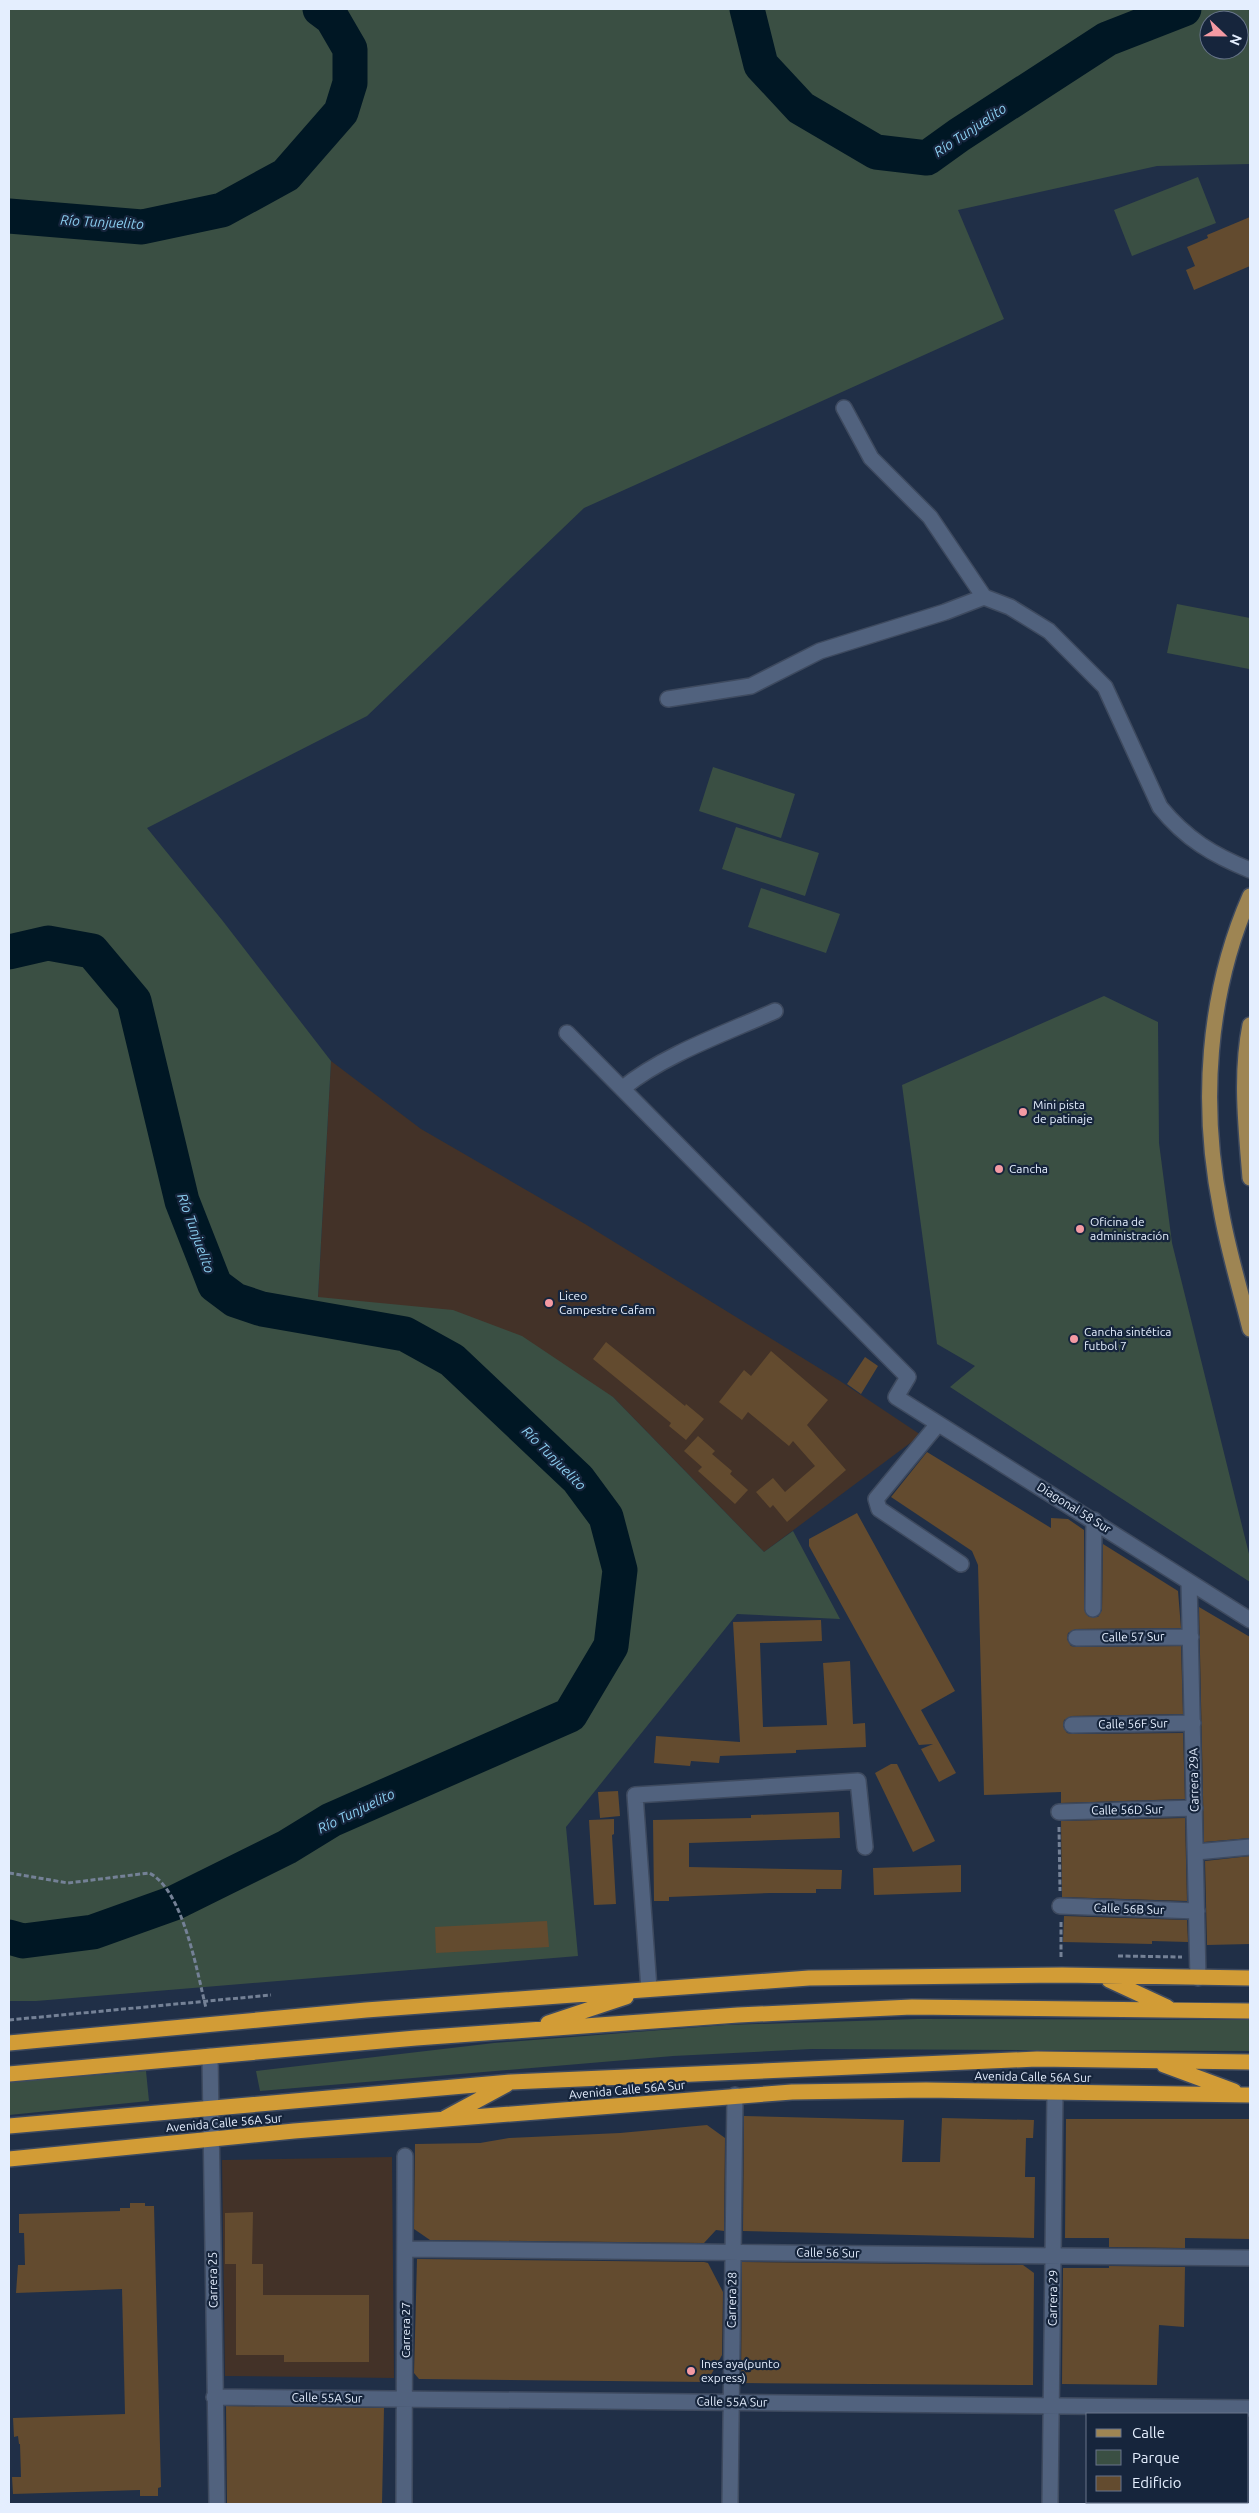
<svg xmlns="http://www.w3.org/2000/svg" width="1259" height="2513" font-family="Ubuntu,sans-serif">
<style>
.education{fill:#433228}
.green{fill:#3a4f43;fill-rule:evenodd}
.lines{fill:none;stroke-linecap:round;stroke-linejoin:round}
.river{stroke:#001724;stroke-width:35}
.building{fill:#634b2f}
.minor-casing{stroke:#3e4a5f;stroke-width:18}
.major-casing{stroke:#3e4a5f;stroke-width:18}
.highway-casing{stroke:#3e4a5f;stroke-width:18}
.path{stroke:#748196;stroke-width:3;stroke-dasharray:5 2.5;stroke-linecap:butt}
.minor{stroke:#51627e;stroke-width:15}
.major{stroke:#9e8553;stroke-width:15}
.highway{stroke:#d29c36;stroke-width:15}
.poi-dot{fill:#f49aa3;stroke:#16253c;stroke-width:2}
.labels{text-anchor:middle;stroke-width:4.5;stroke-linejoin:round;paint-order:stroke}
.poi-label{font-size:12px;fill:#e4eefe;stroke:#16253c;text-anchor:start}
.street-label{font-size:12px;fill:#e4eefe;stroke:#16253c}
.water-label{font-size:14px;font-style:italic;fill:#8acdef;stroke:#16253c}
</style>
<rect width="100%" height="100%" fill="#202f47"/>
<path class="education" d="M 331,1061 L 421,1129 L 585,1224 L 840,1381 L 921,1435 L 764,1552 L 613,1397 L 318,1297 Z
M 392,2157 L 394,2378 L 225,2376 L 222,2160 Z"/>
<path class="green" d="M 9,9 L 1250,9 L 1250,164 L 1157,166 L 958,210 L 1004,319 L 584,508 L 367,716 L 147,828 L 222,920 L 331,1061 L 318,1297 L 453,1310 L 522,1336 L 613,1397 L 764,1552 L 793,1531 L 840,1619 L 737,1614 L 566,1827 L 578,1956 L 36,2001 L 9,2001 ZM 1209,20 L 1239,20 L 1239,50 L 1209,50 Z
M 1198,177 L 1216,223 L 1132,256 L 1114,210 Z
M 1177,604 L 1250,618 L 1249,669 L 1167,653 Z
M 713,767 L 795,794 L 781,838 L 699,811 Z
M 736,827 L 819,853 L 805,896 L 722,869 Z
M 761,888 L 840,914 L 826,953 L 748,927 Z
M 1104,996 L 1158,1022 L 1159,1143 L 1172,1243 L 1250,1558 L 1250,1582 L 950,1387 L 975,1366 L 937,1344 L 902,1085 Z
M 918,2019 L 1250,2020 L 1250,2051 L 811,2049 L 673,2056 L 260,2091 L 256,2071 L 494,2043 L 726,2025 Z
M 146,2071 L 149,2101 L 9,2115 L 9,2082 Z"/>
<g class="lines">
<path class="river" d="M 747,9 L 761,65 L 801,108 L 876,152 L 927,158 L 959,135 L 1107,39 L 1184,9
M 9,216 L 142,227 L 222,210 L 286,175 L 341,112 L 350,83 L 350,49 L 332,18 L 320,9
M 9,952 L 48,943 L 92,951 L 134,1001 L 182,1201 L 215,1285 L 235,1300 L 262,1309 L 405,1334 L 452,1360 L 578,1479 L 606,1517 L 620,1570 L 611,1646 L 570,1715 L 331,1820 L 287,1847 L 174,1903 L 93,1932 L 23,1941 L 9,1937"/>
</g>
<path class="building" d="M 1250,217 L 1250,266 L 1194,290 L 1186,270 L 1195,266 L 1187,247 L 1208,238 L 1207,235 Z
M 606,1342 L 685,1406 L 686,1404 L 704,1419 L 686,1440 L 669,1426 L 671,1423 L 593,1359 Z
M 771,1351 L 828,1400 L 807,1425 L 846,1470 L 787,1522 L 773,1505 L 770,1508 L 756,1492 L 773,1478 L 785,1492 L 815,1466 L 793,1441 L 789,1446 L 748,1412 L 742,1420 L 719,1402 L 744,1370 L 751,1376 Z
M 865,1357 L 878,1366 L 861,1394 L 847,1384 Z
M 698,1436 L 715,1451 L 712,1454 L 732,1471 L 730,1474 L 748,1490 L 735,1504 L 698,1471 L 702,1467 L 684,1451 Z
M 927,1452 L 1051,1528 L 1051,1518 L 1068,1519 L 1084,1530 L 1084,1609 L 1089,1617 L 1098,1617 L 1102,1610 L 1103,1544 L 1178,1591 L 1181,1628 L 1076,1629 L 1068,1633 L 1067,1639 L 1071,1646 L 1076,1647 L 1181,1646 L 1183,1714 L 1072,1716 L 1064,1720 L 1063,1726 L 1067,1733 L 1072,1734 L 1183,1733 L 1185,1799 L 1061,1803 L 1061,1792 L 984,1795 L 978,1565 L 972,1551 L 891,1497 Z
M 857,1513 L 955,1691 L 921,1710 L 956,1773 L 939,1782 L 921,1749 L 933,1744 L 919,1745 L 809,1546 L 809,1539 Z
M 1199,1607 L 1250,1637 L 1250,1838 L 1204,1842 Z
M 821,1620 L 822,1641 L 760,1643 L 763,1727 L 827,1725 L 823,1663 L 850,1661 L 853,1724 L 865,1723 L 866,1747 L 796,1750 L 796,1753 L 720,1756 L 719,1763 L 691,1761 L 690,1766 L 654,1763 L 656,1736 L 740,1742 L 733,1622 Z
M 891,1764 L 897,1764 L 935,1841 L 913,1852 L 875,1773 Z
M 618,1791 L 620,1816 L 600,1818 L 598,1792 Z
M 839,1812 L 840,1838 L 689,1843 L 689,1867 L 842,1870 L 841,1889 L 816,1889 L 816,1893 L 770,1893 L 669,1897 L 669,1901 L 654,1901 L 653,1820 L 751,1818 L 751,1815 Z
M 1185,1818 L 1187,1901 L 1062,1897 L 1061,1821 Z
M 614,1819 L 614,1834 L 612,1835 L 616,1904 L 594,1905 L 589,1820 Z
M 1250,1856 L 1250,1944 L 1207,1945 L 1205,1861 Z
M 961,1865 L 961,1892 L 874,1895 L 873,1868 Z
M 1064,1916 L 1187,1920 L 1188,1942 L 1152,1941 L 1152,1944 L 1063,1942 Z
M 547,1921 L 549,1947 L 436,1953 L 435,1927 Z
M 744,2116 L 904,2120 L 902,2162 L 940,2162 L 942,2118 L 1034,2120 L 1033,2138 L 1026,2138 L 1025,2177 L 1035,2177 L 1034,2238 L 743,2231 Z
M 1066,2119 L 1250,2119 L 1250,2239 L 1185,2238 L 1185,2248 L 1109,2247 L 1109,2238 L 1065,2238 Z
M 707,2125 L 725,2138 L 724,2231 L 716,2230 L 704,2243 L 430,2240 L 414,2229 L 415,2144 L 480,2143 L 509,2138 L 620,2133 Z
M 130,2203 L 145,2203 L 145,2206 L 154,2206 L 161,2487 L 158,2488 L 158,2496 L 140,2496 L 140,2490 L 13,2494 L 12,2477 L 21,2477 L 20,2444 L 19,2444 L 18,2436 L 14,2437 L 13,2418 L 125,2414 L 122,2289 L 16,2293 L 18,2265 L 25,2265 L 24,2233 L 19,2233 L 19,2214 L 120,2211 L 120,2208 L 130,2208 Z
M 253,2212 L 252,2264 L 263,2264 L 263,2295 L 369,2295 L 369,2362 L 284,2362 L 284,2355 L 236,2355 L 236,2264 L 225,2264 L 225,2213 Z
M 417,2259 L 704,2262 L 708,2263 L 723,2292 L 722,2355 L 707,2382 L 419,2379 L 414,2373 Z
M 742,2262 L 1023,2265 L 1034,2273 L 1033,2385 L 741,2383 Z
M 1109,2266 L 1185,2267 L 1184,2327 L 1159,2325 L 1157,2385 L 1062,2384 L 1063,2268 L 1109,2268 Z
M 226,2406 L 384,2408 L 382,2504 L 227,2504 Z"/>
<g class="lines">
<g class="minor-casing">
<path id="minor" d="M 844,408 L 871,458 L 930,517 L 984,597
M 668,699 L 751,686 L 820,651 L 945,612 L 984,597 L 1010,607 L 1049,631 L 1105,687 L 1160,807 C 1186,839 1213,855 1250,870
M 567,1033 L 908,1377 L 896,1397 L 1250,1620
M 623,1088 C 663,1055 726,1033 775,1011
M 938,1424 L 876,1499 L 879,1509 L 961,1564
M 1189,1582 L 1198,1978
M 1093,1609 L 1094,1520
M 1076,1638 L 1191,1637
M 1072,1725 L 1193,1723
M 1059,1812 L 1195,1808
M 1196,1852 L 1250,1847
M 1060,1906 L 1197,1911
M 649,1989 L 635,1795 L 858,1781 L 865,1847
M 210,2056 L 217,2504
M 405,2249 L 1250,2258
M 214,2397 L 1250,2408
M 404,2504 L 405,2156
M 730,2504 L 735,2095
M 1050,2504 L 1055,2092"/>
</g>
<g class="major-casing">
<path id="major" d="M 1250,896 C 1207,994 1200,1106 1221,1210 C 1228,1250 1240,1289 1250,1329
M 1250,1025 C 1240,1075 1246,1128 1250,1178"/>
</g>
<g class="highway-casing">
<path id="highway" d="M 1109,1980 L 1167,2007
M 548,2023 L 626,1997
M 9,2043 L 366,2010 L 809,1978 L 1062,1975 L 1250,1978
M 1164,2065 L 1234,2091
M 9,2074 L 416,2038 L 738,2015 L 912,2007 L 1250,2011
M 445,2118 L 506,2085
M 9,2126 L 511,2082 L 1037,2059 L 1250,2062
M 9,2159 L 294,2131 L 792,2092 L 926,2090 L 1250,2095"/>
</g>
<path class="path" d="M 1059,1827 L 1060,1891
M 9,1873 L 68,1883 L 149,1873 C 183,1889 197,1972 206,2008
M 1061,1922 L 1061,1958
M 1118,1956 L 1182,1957
M 9,2020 L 271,1995"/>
<use href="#minor" class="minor"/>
<use href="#major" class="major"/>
<use href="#highway" class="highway"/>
</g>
<g class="poi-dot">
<circle cx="1023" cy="1112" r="5"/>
<circle cx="999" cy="1169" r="5"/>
<circle cx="1080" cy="1229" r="5"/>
<circle cx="549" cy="1303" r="5"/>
<circle cx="1074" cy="1339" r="5"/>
<circle cx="691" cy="2371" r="5"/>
</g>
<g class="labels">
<g class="poi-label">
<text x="1033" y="1109">Mini pista<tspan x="1033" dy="14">de patinaje</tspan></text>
<text x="1009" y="1173">Cancha</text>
<text x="1090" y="1226">Oficina de<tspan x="1090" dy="14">administración</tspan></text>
<text x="559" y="1300">Liceo<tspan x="559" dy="14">Campestre Cafam</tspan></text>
<text x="1084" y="1336">Cancha sintética<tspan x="1084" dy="14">futbol 7</tspan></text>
<text x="701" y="2368">Ines aya(punto<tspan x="701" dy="14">express)</tspan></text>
</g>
<g class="street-label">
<text transform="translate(1074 1508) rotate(32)" y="4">Diagonal 58 Sur</text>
<text transform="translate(1133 1637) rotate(-1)" y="4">Calle 57 Sur</text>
<text transform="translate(1133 1724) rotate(-1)" y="4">Calle 56F Sur</text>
<text transform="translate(1194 1780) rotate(-91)" y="4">Carrera 29A</text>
<text transform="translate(1127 1810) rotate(-1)" y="4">Calle 56D Sur</text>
<text transform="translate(1129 1909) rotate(2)" y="4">Calle 56B Sur</text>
<text transform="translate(1033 2077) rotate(1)" y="4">Avenida Calle 56A Sur</text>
<text transform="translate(627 2090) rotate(-5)" y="4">Avenida Calle 56A Sur</text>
<text transform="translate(224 2123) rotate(-5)" y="4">Avenida Calle 56A Sur</text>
<text transform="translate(828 2253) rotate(1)" y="4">Calle 56 Sur</text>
<text transform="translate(213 2280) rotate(-91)" y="4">Carrera 25</text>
<text transform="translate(1053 2298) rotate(-89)" y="4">Carrera 29</text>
<text transform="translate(732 2300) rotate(-89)" y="4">Carrera 28</text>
<text transform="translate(406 2330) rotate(-90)" y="4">Carrera 27</text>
<text transform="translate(327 2398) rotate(1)" y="4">Calle 55A Sur</text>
<text transform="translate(732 2402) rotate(1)" y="4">Calle 55A Sur</text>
</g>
<g class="water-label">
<text transform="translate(970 130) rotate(-34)" y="5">Río Tunjuelito</text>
<text transform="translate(102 222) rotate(3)" y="5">Río Tunjuelito</text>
<text transform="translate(196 1233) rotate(70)" y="5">Río Tunjuelito</text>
<text transform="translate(554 1458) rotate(45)" y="5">Río Tunjuelito</text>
<text transform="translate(356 1811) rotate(-26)" y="5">Río Tunjuelito</text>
</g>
</g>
<rect width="1259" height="2513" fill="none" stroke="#e4eefe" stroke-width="20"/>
<rect x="1086" y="2413" width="162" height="90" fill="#16253c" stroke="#68758a"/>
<rect x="1096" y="2429" width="25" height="8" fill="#9e8553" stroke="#68758a"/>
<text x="1132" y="2438" font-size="15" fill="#e4eefe">Calle</text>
<rect x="1096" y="2450" width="25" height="15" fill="#3a4f43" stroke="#68758a"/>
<text x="1132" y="2463" font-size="15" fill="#e4eefe">Parque</text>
<rect x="1096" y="2476" width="25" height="15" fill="#634b2f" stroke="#68758a"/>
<text x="1132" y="2488" font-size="15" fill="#e4eefe">Edificio</text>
<g transform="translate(1224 35) rotate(112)"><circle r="24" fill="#16253c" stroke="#68758a"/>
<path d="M0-4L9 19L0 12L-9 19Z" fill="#f49aa3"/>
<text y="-8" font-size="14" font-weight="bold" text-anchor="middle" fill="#e4eefe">N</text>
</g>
</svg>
